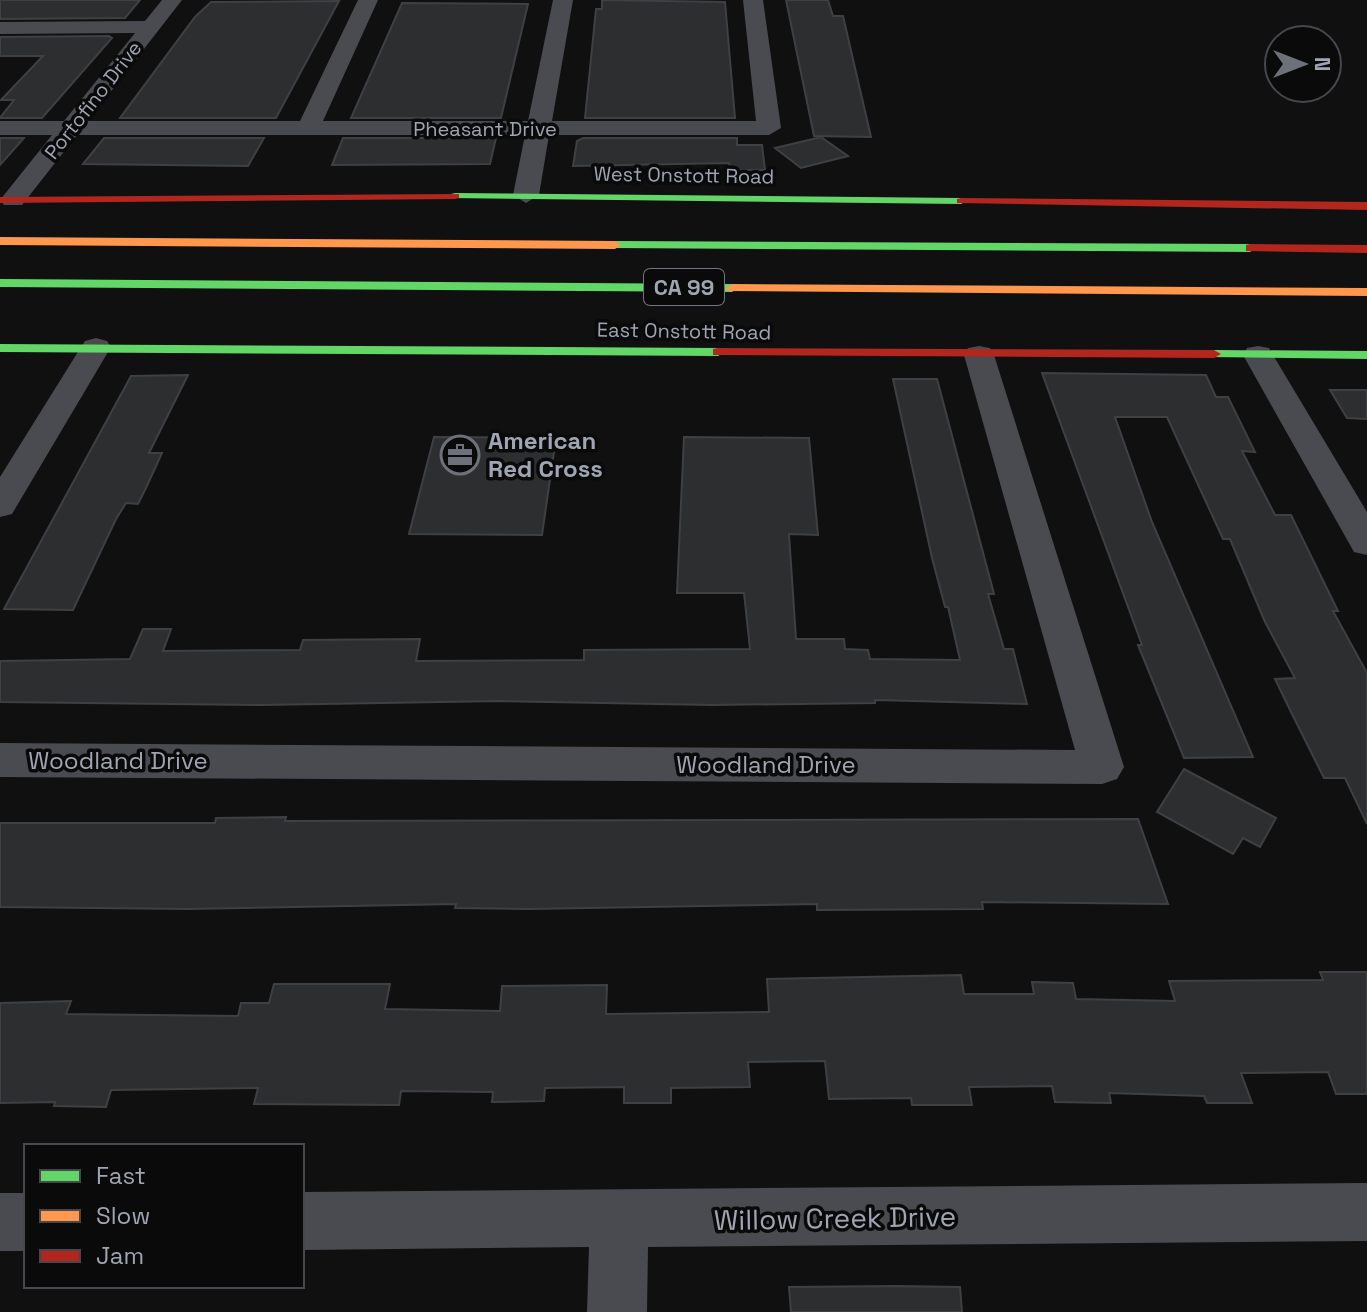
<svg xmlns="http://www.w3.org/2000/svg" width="1367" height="1312" font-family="'Space Grotesk',sans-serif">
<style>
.building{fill:#2d2e2f;stroke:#3e4044;stroke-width:2}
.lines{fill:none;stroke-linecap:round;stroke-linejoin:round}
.street{fill:#4a4b50;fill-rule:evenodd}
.fast{fill:#63d668;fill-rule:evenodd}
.slow{fill:#ff974d;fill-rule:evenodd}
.jam{fill:#b3261e;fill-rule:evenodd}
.labels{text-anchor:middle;stroke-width:7;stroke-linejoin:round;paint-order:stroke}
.far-street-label{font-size:20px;fill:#9fa5b2;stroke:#0a0a0b}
.shield{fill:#0a0a0b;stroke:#727680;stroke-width:2}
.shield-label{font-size:22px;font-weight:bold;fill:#9fa5b2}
.poi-label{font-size:24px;font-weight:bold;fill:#9fa5b2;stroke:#0a0a0b;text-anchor:start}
.street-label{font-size:24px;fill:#9fa5b2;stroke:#0a0a0b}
.near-street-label{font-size:28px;fill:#9fa5b2;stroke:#0a0a0b}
</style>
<rect width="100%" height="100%" fill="#101010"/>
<path class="building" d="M 0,0 L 140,0 L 125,18 L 0,19 Z
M 602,0 L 725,2 L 735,118 L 585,118 L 596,9 L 602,9 Z
M 786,0 L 828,0 L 833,16 L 843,16 L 871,137 L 814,136 Z
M 339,1 L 276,118 L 120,118 L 195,17 L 211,2 Z
M 402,3 L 528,4 L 501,118 L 351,118 Z
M 109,36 L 112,38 L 42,118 L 0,118 L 14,100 L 1,100 L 43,56 L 0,56 L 0,37 Z
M 821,137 L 848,156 L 801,168 L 775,148 Z
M 0,138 L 24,138 L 0,165 Z
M 104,138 L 264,138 L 248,166 L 83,164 Z
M 343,138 L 496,138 L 490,164 L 332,165 Z
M 583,138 L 737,138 L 737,145 L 762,145 L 765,170 L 730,170 L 729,163 L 573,166 L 577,141 Z
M 1042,373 L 1206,375 L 1216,397 L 1228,397 L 1255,452 L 1242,451 L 1275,515 L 1291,515 L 1338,611 L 1333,611 L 1367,673 L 1367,824 L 1345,778 L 1324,778 L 1291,712 L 1275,679 L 1295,678 L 1265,622 L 1230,539 L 1223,539 L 1167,417 L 1115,417 L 1152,522 L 1253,757 L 1184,758 L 1138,645 L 1142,645 Z
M 188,375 L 149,453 L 162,453 L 146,488 L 138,504 L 126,503 L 116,519 L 73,610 L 4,609 L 131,376 Z
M 893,379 L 937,379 L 994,594 L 988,594 L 1004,649 L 1013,649 L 1027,704 L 875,700 L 875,703 L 712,705 L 500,701 L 262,705 L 0,702 L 0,661 L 130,659 L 143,629 L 171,629 L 163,651 L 300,650 L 303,640 L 420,639 L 416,661 L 584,660 L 584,650 L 750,649 L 744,593 L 677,593 L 684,437 L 809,438 L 818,535 L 789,534 L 796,639 L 844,639 L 845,649 L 868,650 L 870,659 L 960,660 L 948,607 L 945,607 L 932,558 Z
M 1330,390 L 1367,390 L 1367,419 L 1347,418 Z
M 434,437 L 556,438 L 542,535 L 409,534 Z
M 1184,769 L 1276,818 L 1260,847 L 1243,838 L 1233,854 L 1157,812 Z
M 286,817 L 285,821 L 1138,819 L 1168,904 L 982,902 L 983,909 L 817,910 L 817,904 L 529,909 L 455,908 L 456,904 L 189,909 L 0,907 L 0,823 L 215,823 L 216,818 Z
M 1320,972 L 1367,972 L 1367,1094 L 1336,1094 L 1328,1072 L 1241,1073 L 1252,1103 L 1207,1103 L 1204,1096 L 1109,1093 L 1111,1103 L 1055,1102 L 1052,1086 L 969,1087 L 972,1105 L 912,1105 L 911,1098 L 829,1099 L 825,1061 L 748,1062 L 750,1087 L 671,1088 L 671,1103 L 624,1103 L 624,1087 L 545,1088 L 544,1101 L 492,1102 L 493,1092 L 401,1091 L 399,1105 L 254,1104 L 258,1088 L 111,1090 L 106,1107 L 54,1106 L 55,1102 L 0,1103 L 0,1003 L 71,1001 L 66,1014 L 238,1016 L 241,1003 L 269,1003 L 274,984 L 390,984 L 385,1009 L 500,1011 L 502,986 L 607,985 L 606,1014 L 769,1012 L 767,979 L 961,975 L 964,994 L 1034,994 L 1032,982 L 1073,983 L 1076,999 L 1175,1001 L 1169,981 L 1323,980 Z
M 896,1286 L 960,1287 L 962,1312 L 791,1312 L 789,1287 Z"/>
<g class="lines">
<path class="street" d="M 162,0 L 182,0 L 88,121 L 300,121 L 358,0 L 378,0 L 323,121 L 528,121 L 553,0 L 573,0 L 552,121 L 756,121 L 743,0 L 763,0 L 781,128 L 769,135 L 549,135 L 539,195 L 526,203 L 513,195 L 525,135 L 77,135 L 22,205 L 4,205 L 0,200 L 52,135 L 0,135 L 0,121 L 64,121 L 135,33 L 0,34 L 0,22 L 145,21 Z
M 96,338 L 107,341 L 111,347 L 12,514 L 0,517 L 0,477 L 81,347 L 85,341 Z
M 979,346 L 990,348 L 994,355 L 1124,767 L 1117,779 L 1102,784 L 0,777 L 0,743 L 1075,750 L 964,355 L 968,348 Z
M 1258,346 L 1269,348 L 1273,355 L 1367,512 L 1367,555 L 1354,552 L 1243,355 L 1247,348 Z
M 1367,1183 L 1367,1241 L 648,1247 L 647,1312 L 587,1312 L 589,1247 L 302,1250 L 302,1192 Z
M 0,1193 L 26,1193 L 26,1251 L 0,1251 Z"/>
<path class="fast" d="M 455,193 L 961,198 L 967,201 L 961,204 L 451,198 L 451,194 Z
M 615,241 L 1250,244 L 1256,248 L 1250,252 L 611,248 L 609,245 Z
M 0,279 L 732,284 L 738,288 L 732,292 L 0,287 Z
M 0,344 L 718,348 L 725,352 L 718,356 L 0,352 Z
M 1214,350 L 1367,351 L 1367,359 L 1209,357 L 1207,354 Z"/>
<path class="slow" d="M 0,237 L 615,241 L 621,245 L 615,249 L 0,245 Z
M 732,284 L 1367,288 L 1367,296 L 727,291 L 726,288 Z"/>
<path class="jam" d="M 459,194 L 459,198 L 455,199 L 0,203 L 0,197 Z
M 961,198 L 1367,202 L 1367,210 L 957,203 L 957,199 Z
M 1250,244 L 1367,245 L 1367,253 L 1246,251 L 1246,245 Z
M 718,348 L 1214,350 L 1221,354 L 1214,358 L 713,355 L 713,349 Z"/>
</g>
<defs>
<g id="office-ring" transform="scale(2)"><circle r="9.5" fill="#0a0a0b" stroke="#6d7179" stroke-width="1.5"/><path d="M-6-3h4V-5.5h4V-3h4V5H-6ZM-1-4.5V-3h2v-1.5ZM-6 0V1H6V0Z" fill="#6d7179"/></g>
</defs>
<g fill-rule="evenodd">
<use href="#office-ring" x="460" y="455"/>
</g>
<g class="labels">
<g class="far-street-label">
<text transform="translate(93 100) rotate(-52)" y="7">Portofino Drive</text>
<text x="485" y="136">Pheasant Drive</text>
<text transform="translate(684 175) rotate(1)" y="7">West Onstott Road</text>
<text transform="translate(684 331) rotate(1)" y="7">East Onstott Road</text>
</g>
<rect class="shield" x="644" y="269" width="80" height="36" rx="6"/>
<g class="shield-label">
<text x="684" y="295">CA 99</text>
</g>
<g class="poi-label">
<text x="488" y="449">American<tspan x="488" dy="28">Red Cross</tspan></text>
</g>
<g class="street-label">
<text x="118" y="769">Woodland Drive</text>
<text x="766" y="773">Woodland Drive</text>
</g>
<g class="near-street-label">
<text transform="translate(835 1218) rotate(-1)" y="10">Willow Creek Drive</text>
</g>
</g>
<rect x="24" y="1144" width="280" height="144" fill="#0a0a0b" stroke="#46484e" stroke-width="2"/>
<rect x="40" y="1170" width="40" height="12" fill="#63d668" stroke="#46484e" stroke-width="2"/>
<text x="96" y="1184" font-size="24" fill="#9fa5b2">Fast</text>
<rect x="40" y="1210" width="40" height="12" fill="#ff974d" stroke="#46484e" stroke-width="2"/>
<text x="96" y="1224" font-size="24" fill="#9fa5b2">Slow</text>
<rect x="40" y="1250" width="40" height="12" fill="#b3261e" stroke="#46484e" stroke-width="2"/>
<text x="96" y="1264" font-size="24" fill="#9fa5b2">Jam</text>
<g transform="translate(1303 64) rotate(90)"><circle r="38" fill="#0a0a0b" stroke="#46484e" stroke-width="2"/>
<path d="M0-6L14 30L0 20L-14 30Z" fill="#6d7179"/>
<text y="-12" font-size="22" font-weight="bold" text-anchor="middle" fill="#9fa5b2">N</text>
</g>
</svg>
